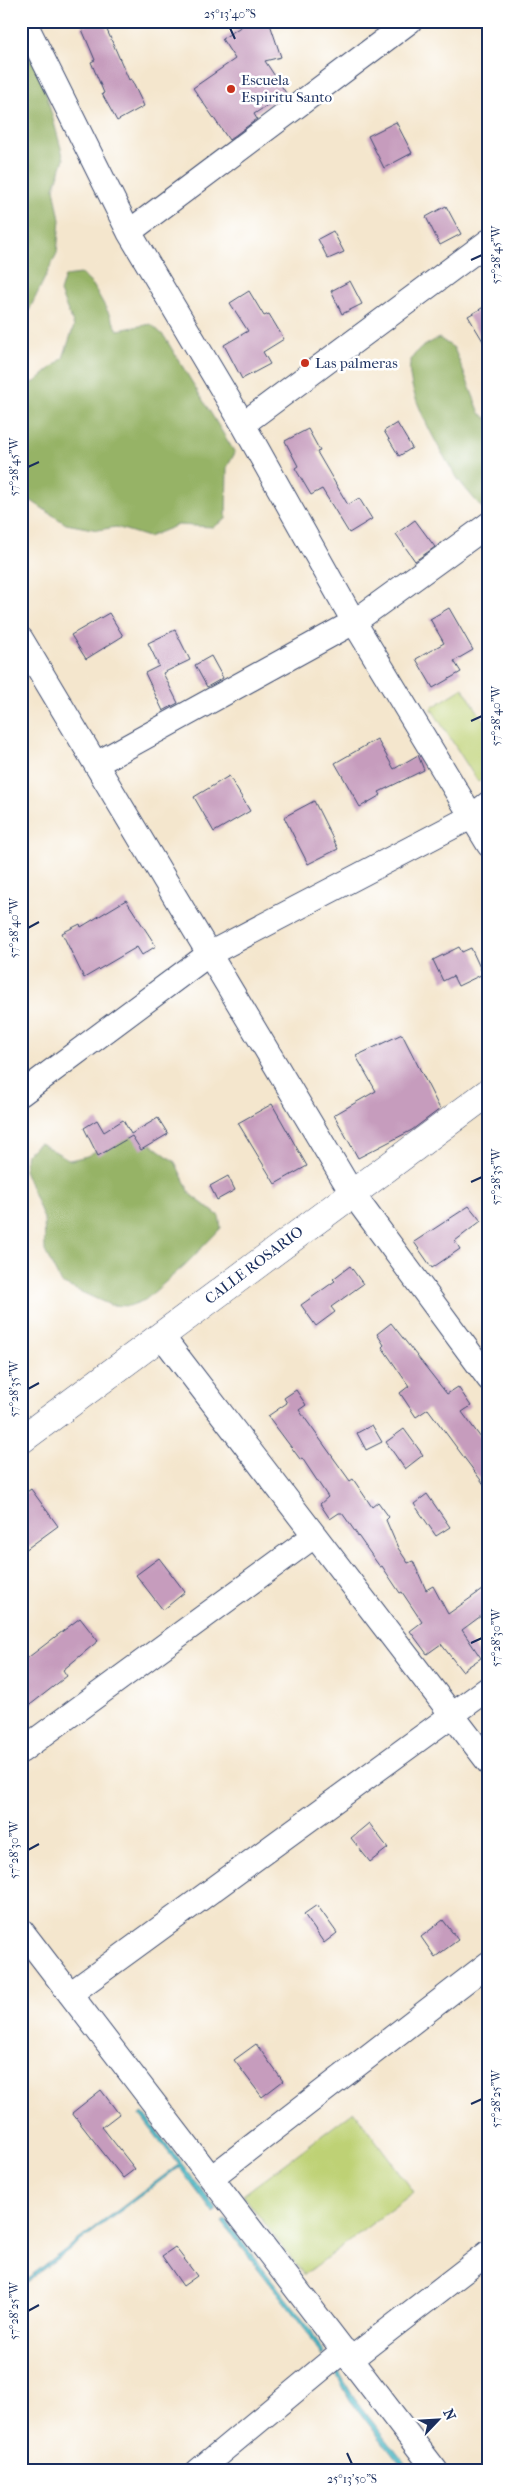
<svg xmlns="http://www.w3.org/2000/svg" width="510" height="2492" font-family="'IM FELL French Canon',serif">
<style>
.green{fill:#bed174;stroke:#6c8069}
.forest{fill:#96b366;stroke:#587162}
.water{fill:#49b7c2;stroke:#327390}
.building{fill:#c69cbd}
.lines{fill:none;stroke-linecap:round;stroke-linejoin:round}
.minor-casing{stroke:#3c4a6f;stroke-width:26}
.major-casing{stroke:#3c4a6f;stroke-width:29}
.minor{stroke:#fff;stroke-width:24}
.major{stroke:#fff;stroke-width:28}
.ticks{fill:none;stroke:#1b2f5e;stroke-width:2}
.poi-dot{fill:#c8321e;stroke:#fff;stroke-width:2}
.labels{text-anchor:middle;stroke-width:5;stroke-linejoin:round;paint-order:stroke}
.poi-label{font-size:15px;fill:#1b2f5e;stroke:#fff;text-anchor:start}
.street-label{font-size:15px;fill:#1b2f5e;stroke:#fff}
.neatline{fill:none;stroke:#1b2f5e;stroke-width:2}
.ticks-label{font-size:12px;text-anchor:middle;fill:#1b2f5e}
</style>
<rect width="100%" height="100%" fill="#fff"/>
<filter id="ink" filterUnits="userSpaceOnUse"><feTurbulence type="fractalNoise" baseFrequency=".02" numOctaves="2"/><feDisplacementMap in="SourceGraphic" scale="10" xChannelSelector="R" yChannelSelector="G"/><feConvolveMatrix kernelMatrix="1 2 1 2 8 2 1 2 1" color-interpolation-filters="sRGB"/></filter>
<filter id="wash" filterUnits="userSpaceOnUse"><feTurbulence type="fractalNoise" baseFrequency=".0096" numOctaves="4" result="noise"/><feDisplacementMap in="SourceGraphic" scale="20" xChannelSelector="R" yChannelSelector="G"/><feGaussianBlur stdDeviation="1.12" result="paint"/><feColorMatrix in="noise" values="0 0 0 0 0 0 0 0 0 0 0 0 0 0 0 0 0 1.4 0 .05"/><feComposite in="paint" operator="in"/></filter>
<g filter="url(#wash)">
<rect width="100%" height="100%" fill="#f4e6cd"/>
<path class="green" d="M 463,688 L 489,729 L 489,774 L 478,782 L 431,708 Z
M 354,2111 L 414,2192 L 304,2275 L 243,2195 Z"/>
<path class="forest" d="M 21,38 L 42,79 L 64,159 L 54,188 L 60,220 L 57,253 L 21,327 Z
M 81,274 L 93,285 L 118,330 L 151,324 L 164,336 L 235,453 L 227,467 L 226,519 L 213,527 L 178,525 L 148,537 L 116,527 L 98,530 L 66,524 L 21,494 L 21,385 L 35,382 L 63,358 L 74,326 L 60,292 L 65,276 Z
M 439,338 L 454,348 L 480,413 L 489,420 L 489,510 L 483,509 C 476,501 468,492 461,483 C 446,463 398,381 412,358 C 418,348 429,343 439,338 Z
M 132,1136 L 144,1139 L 175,1162 L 191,1195 L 219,1216 L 221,1228 L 186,1264 L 145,1300 L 129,1306 L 110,1305 L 61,1283 L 45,1251 L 44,1219 L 24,1170 L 27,1153 L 40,1143 L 70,1160 L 87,1156 L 116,1139 Z"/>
<path class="water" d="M 143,2113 L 217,2210 L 213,2213 L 179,2167 L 21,2286 L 21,2283 L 178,2165 L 140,2115 Z
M 225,2220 L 311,2330 L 324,2354 L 321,2356 L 309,2334 L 222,2222 Z
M 338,2370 L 354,2398 L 411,2471 L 405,2471 L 350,2400 L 335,2372 Z"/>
<g id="blocks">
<path class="building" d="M 95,21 L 103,21 L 129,80 L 131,79 L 144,106 L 117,121 L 102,94 L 104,93 L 91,62 L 95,60 L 81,27 Z
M 240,21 L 269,21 L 281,57 L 265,61 L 286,93 L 254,114 L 257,119 L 229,140 L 193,88 L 235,59 L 222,39 L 242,26 Z
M 396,122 L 412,153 L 384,168 L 368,136 Z
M 446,206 L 461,234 L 440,245 L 426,217 Z
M 333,231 L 344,252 L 328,259 L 318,239 Z
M 350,281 L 362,304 L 342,314 L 331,291 Z
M 249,291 L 264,316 L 269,314 L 284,339 L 263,352 L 270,364 L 242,379 L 224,345 L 248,331 L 230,303 Z
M 489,304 L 489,351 L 468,316 Z
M 397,423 L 412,448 L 399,456 L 384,431 Z
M 308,429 L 320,451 L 317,452 L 348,505 L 359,498 L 372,519 L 349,533 L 322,489 L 311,495 L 295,468 L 298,466 L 285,441 Z
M 415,520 L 435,547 L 415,561 L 396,534 Z
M 449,608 L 473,650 L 454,661 L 461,672 L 433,688 L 416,659 L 444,643 L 430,619 Z
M 109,613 L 123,636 L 86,659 L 71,635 Z
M 175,630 L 190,660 L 163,673 L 178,703 L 163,711 L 145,673 L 159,666 L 148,643 Z
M 211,656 L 223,678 L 207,687 L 195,665 Z
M 377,739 L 394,769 L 418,755 L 424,770 L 379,792 L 381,795 L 360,807 L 335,763 Z
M 229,776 L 250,811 L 214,832 L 194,797 Z
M 314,801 L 338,849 L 308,864 L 284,817 Z
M 126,900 L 156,946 L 142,955 L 137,947 L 84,978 L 62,933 L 80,924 L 81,927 Z
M 459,947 L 462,952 L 471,948 L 483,974 L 458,986 L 453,976 L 443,981 L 433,960 Z
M 402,1034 L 440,1109 L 412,1130 L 358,1158 L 334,1115 L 376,1091 L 356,1056 Z
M 272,1104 L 307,1166 L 275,1184 L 238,1123 Z
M 158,1118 L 168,1134 L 141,1150 L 132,1136 L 98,1156 L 84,1128 L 97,1120 L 104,1132 L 123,1120 L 131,1134 Z
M 228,1176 L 235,1190 L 217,1200 L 210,1186 Z
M 469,1206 L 481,1221 L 455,1241 L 460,1249 L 432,1268 L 414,1242 Z
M 350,1266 L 363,1284 L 331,1307 L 335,1312 L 316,1326 L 301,1305 L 335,1281 L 333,1279 Z
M 391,1323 L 447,1394 L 458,1387 L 471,1406 L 462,1412 L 489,1449 L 489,1491 L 428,1409 L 416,1417 L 400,1393 L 409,1386 L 382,1347 L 384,1345 L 377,1334 Z
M 296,1390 L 306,1405 L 299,1410 L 350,1481 L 353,1479 L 372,1507 L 378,1502 L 389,1517 L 386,1520 L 398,1548 L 408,1563 L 413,1561 L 426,1590 L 433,1586 L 448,1614 L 489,1585 L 489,1610 L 462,1630 L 481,1658 L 462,1671 L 441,1644 L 427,1654 L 410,1631 L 422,1622 L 402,1592 L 400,1593 L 382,1566 L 380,1567 L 342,1513 L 339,1513 L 330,1519 L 320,1504 L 328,1497 L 302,1458 L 300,1459 L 268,1416 L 287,1403 L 284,1398 Z
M 372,1425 L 382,1442 L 366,1450 L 357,1433 Z
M 404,1429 L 423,1455 L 405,1469 L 386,1442 Z
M 31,1489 L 58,1526 L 21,1553 L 21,1496 Z
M 427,1494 L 450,1527 L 436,1536 L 414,1504 Z
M 159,1558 L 185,1592 L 163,1610 L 136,1575 Z
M 80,1618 L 98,1641 L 63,1670 L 67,1676 L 21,1712 L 21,1663 Z
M 369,1823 L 388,1848 L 370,1862 L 351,1838 Z
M 317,1905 L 337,1933 L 324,1943 L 304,1914 Z
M 443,1920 L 458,1940 L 435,1957 L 421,1937 Z
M 256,2044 L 283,2081 L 262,2097 L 234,2060 Z
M 101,2090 L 119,2114 L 102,2127 L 135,2169 L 123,2178 L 72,2113 Z
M 175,2247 L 197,2276 L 183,2286 L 162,2256 Z"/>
</g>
</g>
<g filter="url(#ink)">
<use href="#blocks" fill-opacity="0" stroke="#3c4a6f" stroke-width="1"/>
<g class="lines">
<g class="minor-casing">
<path id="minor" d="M 24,21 L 129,232 L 243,424 L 354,622 L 489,845
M 129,232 L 410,21
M 243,424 L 489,241
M 21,639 L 352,1193 L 489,1379
M 96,764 L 354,622 L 489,524
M 21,1094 L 209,954 L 471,817 L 489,803
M 161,1335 L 489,1763
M 21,1751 L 314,1536
M 21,1930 L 436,2471
M 70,1994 L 489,1688
M 211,2178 L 489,1963
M 351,2359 L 489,2252
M 198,2471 L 344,2350"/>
</g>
<g class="major-casing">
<path id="major" d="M 21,1440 L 489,1092"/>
</g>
<use href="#minor" class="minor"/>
<use href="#major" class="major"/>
</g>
</g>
<path class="ticks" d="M 230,28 L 235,39M 471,260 L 482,255M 28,467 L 39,462M 471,721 L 482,716M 28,928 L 39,922M 471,1182 L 482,1177M 28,1389 L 39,1383M 471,1643 L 482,1638M 28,1850 L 39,1844M 471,2104 L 482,2099M 28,2311 L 39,2305M 347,2453 L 352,2464"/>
<g class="poi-dot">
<circle cx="231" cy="89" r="5"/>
<circle cx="305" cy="363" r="5"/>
</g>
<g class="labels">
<g class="poi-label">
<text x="241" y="85">Escuela<tspan x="241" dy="17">Espiritu Santo</tspan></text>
<text x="315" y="368">Las palmeras</text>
</g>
<g class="street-label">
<text transform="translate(254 1265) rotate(-37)" y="5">CALLE ROSARIO</text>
</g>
</g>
<rect width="510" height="2492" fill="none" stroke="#fff" stroke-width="55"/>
<g transform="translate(438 2420) rotate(65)" stroke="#ffffff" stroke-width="4" paint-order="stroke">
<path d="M0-4L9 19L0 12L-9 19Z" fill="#1b2f5e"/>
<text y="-8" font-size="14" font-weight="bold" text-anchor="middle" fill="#1b2f5e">N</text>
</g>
<rect x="28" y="28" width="454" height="2436" class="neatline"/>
<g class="ticks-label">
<text x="230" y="18">25°13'40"S</text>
<text transform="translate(496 255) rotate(-90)" y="4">57°28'45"W</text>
<text transform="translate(14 467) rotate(-90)" y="4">57°28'45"W</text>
<text transform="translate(496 716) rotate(-90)" y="4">57°28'40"W</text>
<text transform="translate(14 928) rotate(-90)" y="4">57°28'40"W</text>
<text transform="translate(496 1177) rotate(-90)" y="4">57°28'35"W</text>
<text transform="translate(14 1389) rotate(-90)" y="4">57°28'35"W</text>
<text transform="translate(496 1638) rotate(-90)" y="4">57°28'30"W</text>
<text transform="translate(14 1850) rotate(-90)" y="4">57°28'30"W</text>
<text transform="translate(496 2099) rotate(-90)" y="4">57°28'25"W</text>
<text transform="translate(14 2311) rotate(-90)" y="4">57°28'25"W</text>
<text x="352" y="2483">25°13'50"S</text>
</g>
</svg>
